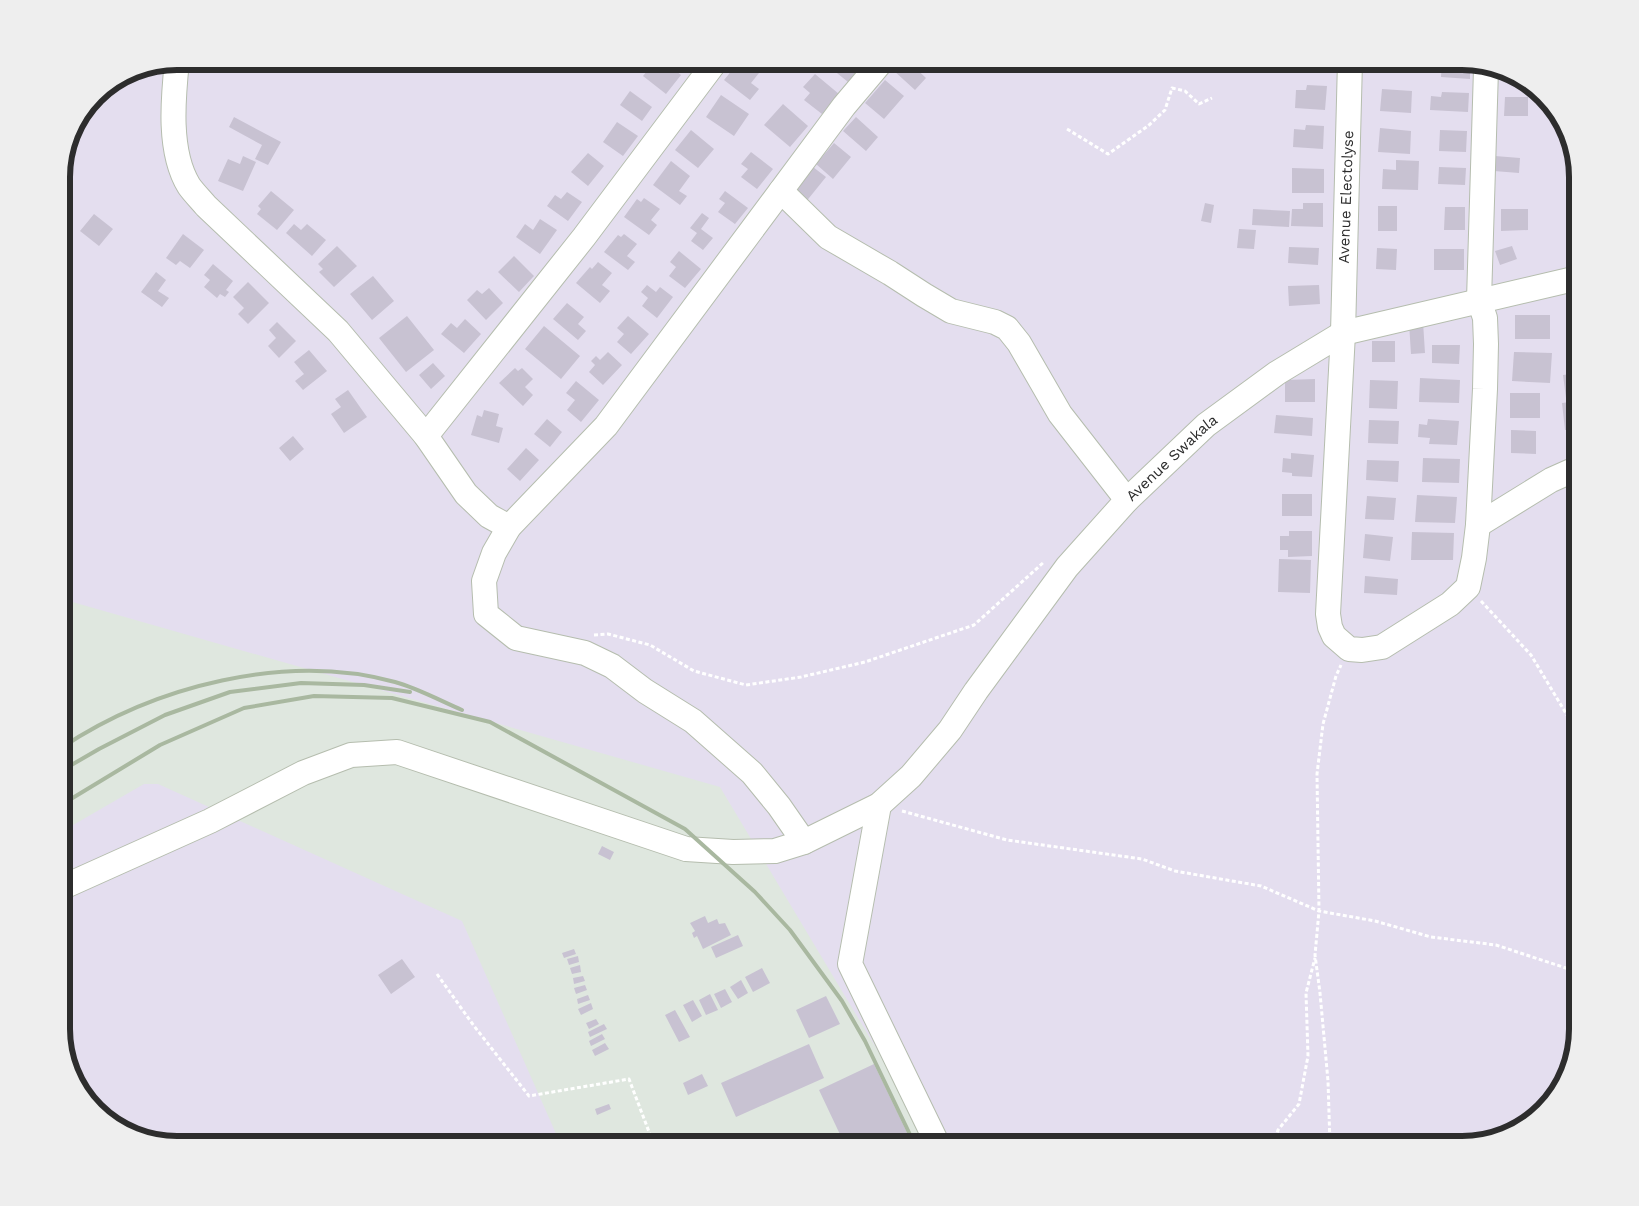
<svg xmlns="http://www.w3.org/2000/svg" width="1639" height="1206" font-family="'Work Sans',sans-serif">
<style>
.industrial{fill:#dfe7df}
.building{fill:#c8c2d2}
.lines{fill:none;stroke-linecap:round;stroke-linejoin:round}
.minor-casing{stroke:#b5bdae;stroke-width:26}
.path{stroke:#fff;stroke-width:3;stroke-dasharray:4 2.5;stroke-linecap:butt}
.minor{stroke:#fff;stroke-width:24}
.rail{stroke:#a9b8a0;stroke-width:4}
.labels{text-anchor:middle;stroke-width:4;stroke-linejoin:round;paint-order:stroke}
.street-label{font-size:15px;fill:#2d2d2d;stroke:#fff}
.rim{fill:none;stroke:#2d2d2d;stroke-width:6}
</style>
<rect width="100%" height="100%" fill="#e4deef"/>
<path class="industrial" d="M 62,599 L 720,787 L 934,1145 L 561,1145 L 462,921 L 158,784 L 144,784 L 61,832 Z"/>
<path class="building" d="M 655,61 L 663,61 L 681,75 L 666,94 L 643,76 Z
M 838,61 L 862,61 L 864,62 L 848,82 L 832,69 Z
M 901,61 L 908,61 L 926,78 L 915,90 L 893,70 Z
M 1297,61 L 1328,61 L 1328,68 L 1297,67 Z
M 1384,61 L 1405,61 L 1405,72 L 1384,72 Z
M 1442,61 L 1463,61 L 1470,64 L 1470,79 L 1441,77 Z
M 745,62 L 759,73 L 751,83 L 759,89 L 750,100 L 724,80 L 738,63 L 742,66 Z
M 815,74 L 839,94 L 822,114 L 804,100 L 810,93 L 803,87 Z
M 885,80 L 904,96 L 884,119 L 865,103 Z
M 1307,85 L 1327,86 L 1325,110 L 1295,108 L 1296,90 L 1306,90 Z
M 1382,89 L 1412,91 L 1411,113 L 1380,111 Z
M 630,91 L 652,107 L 642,121 L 620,105 Z
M 1442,92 L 1469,93 L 1468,112 L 1430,110 L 1431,96 L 1441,97 Z
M 721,95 L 749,114 L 734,136 L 706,117 Z
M 1505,97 L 1528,97 L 1528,116 L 1504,116 Z
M 783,104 L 808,126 L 790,147 L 764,125 Z
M 234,117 L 281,142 L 268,165 L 255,159 L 262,145 L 229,127 Z
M 856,117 L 878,137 L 866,151 L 843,131 Z
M 617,122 L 638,136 L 623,156 L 603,142 Z
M 1306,125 L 1324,126 L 1323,149 L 1293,147 L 1294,129 L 1305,130 Z
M 1380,128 L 1411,131 L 1410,154 L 1378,152 Z
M 691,130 L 714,149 L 698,168 L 675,150 Z
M 1440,130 L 1467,131 L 1466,152 L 1439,151 Z
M 834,143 L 851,157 L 833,179 L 816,164 Z
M 751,152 L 773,169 L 757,189 L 741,177 L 748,169 L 741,164 Z
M 588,153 L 604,166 L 588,186 L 571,172 Z
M 243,156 L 256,162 L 243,191 L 218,181 L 228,159 L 240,164 Z
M 1495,156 L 1520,158 L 1519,173 L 1494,171 Z
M 1396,160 L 1419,161 L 1418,190 L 1382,189 L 1383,169 L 1396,170 Z
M 671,161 L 690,176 L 679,191 L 687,196 L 680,205 L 653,185 Z
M 813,167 L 826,177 L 805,203 L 793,193 Z
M 1439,167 L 1466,168 L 1465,185 L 1438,184 Z
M 1292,168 L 1324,169 L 1324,193 L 1292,193 Z
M 271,191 L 294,210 L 277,230 L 257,214 L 261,209 L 258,206 Z
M 725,191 L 748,208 L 735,224 L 718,212 L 725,203 L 719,199 Z
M 567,192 L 582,202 L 568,221 L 547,206 L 555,195 L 561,199 Z
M 644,198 L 660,209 L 651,220 L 657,225 L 649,235 L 624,217 L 637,199 L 641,202 Z
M 1205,203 L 1214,205 L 1211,223 L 1201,221 Z
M 1303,203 L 1323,203 L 1323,227 L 1291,226 L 1292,209 L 1303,209 Z
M 1378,206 L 1397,206 L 1397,231 L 1378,231 Z
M 1445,207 L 1465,207 L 1465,230 L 1444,230 Z
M 1253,209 L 1290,211 L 1289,227 L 1252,225 Z
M 1501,209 L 1528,209 L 1528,230 L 1501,231 Z
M 702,213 L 709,218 L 701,229 L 713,238 L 703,250 L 691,241 L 697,233 L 690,228 Z
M 94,214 L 113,229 L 99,246 L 80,231 Z
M 540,219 L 557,230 L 540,254 L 516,237 L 525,224 L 533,230 Z
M 294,224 L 301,230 L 307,224 L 326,240 L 312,256 L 286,233 Z
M 1239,229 L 1256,230 L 1254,249 L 1237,248 Z
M 183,234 L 204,250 L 190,268 L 180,261 L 176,265 L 166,258 Z
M 624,234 L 637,244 L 627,256 L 635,262 L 628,270 L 604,252 L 618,235 L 621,237 Z
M 337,246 L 357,266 L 334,287 L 319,272 L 323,269 L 318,264 Z
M 1512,246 L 1517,259 L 1500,265 L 1495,251 Z
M 1289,247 L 1319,248 L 1318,265 L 1288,263 Z
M 1377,248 L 1397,249 L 1396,270 L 1376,269 Z
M 1434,249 L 1464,249 L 1464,270 L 1434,270 Z
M 679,251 L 701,269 L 685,288 L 669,276 L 676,267 L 670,262 Z
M 514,256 L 534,276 L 519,292 L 498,272 Z
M 598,262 L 612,273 L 602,285 L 610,291 L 600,303 L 576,283 L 590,267 L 592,269 Z
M 213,264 L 233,281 L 226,290 L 229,292 L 225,297 L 220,294 L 217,298 L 204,287 L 210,280 L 204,275 Z
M 156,272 L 166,280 L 158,291 L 169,298 L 162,307 L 141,292 Z
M 373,276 L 394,301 L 372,320 L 350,294 Z
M 248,282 L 269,303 L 248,324 L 238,314 L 244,308 L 233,297 Z
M 647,285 L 656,292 L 660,287 L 673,297 L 657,318 L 642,306 L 648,298 L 641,292 Z
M 1319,285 L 1320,304 L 1289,306 L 1288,286 Z
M 1578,287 L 1578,335 L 1577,335 L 1567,290 Z
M 489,288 L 503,303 L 486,320 L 467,300 L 477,290 L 482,294 Z
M 567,303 L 584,317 L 578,324 L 586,331 L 578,340 L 553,319 Z
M 1515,315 L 1550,315 L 1550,339 L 1515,339 Z
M 407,316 L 434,350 L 406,372 L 379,338 Z
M 628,316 L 649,334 L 631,354 L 617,342 L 624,334 L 617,328 Z
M 465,319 L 481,334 L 464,353 L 441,334 L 451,323 L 457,328 Z
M 277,322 L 296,341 L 279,358 L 268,346 L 276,338 L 269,330 Z
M 1423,322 L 1425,353 L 1411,354 L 1409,323 Z
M 544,326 L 580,356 L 561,379 L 525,349 Z
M 1372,341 L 1395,341 L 1395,362 L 1372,362 Z
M 1432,345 L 1460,345 L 1459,364 L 1432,363 Z
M 309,350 L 327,371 L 303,390 L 295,381 L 304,374 L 294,362 Z
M 608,352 L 622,365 L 603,385 L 589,372 L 595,365 L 591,361 L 596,356 L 600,360 Z
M 1514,352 L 1552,353 L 1550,383 L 1512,381 Z
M 433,363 L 445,376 L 431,389 L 419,375 Z
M 515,368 L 518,371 L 522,368 L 533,379 L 525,387 L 533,395 L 523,406 L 499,383 Z
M 1578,373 L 1578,396 L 1566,398 L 1563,375 Z
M 1420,378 L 1460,380 L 1459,403 L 1419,402 Z
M 1315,379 L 1315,402 L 1285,402 L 1285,380 Z
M 1370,380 L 1398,381 L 1397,409 L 1369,408 Z
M 576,381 L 599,400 L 581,422 L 567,410 L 575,400 L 566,393 Z
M 348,390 L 367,417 L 344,433 L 331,414 L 341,407 L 335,399 Z
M 1510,393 L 1540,393 L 1540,418 L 1510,418 Z
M 1578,401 L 1578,429 L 1565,430 L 1562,403 Z
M 484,410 L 499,414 L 496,426 L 503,428 L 499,443 L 471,435 L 477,415 L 482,417 Z
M 1276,415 L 1313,418 L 1312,436 L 1274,433 Z
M 547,419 L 562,432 L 550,447 L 534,434 Z
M 1428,419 L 1459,421 L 1457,445 L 1429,444 L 1430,438 L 1418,437 L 1419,424 L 1427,425 Z
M 1369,420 L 1399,421 L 1398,444 L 1368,443 Z
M 1511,430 L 1536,431 L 1536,454 L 1511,453 Z
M 293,436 L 304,449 L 290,461 L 279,448 Z
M 526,448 L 539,460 L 520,481 L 507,469 Z
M 1291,453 L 1314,455 L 1312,477 L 1292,476 L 1292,473 L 1282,472 L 1283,458 L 1291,459 Z
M 1423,458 L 1460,459 L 1459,483 L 1422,482 Z
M 1367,460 L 1399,461 L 1398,482 L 1366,480 Z
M 1578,490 L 1578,519 L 1574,520 L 1570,491 Z
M 1282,494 L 1312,494 L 1312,516 L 1282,516 Z
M 1417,495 L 1457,497 L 1455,523 L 1415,522 Z
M 1367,496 L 1396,498 L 1394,520 L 1365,519 Z
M 1289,531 L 1312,531 L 1312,556 L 1288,557 L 1288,550 L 1280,550 L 1280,536 L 1289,536 Z
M 1412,532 L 1454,533 L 1453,560 L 1411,560 Z
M 1365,534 L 1393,537 L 1390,561 L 1363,558 Z
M 1279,559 L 1311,560 L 1310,593 L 1278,592 Z
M 1365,576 L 1398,579 L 1397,595 L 1364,593 Z
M 602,846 L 614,852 L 610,860 L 598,854 Z
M 705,916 L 708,923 L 717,919 L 719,924 L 725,923 L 731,935 L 703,949 L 697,936 L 694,938 L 692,933 L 695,931 L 690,923 Z
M 738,935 L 743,946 L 716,958 L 711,947 Z
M 574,949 L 576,954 L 564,958 L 562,953 Z
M 578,956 L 579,962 L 569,965 L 567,959 Z
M 402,959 L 415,977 L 391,994 L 378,975 Z
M 580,965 L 581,972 L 572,974 L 570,968 Z
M 762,968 L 770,983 L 753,992 L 745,977 Z
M 583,976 L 585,981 L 574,984 L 573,978 Z
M 741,980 L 748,993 L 738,999 L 730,987 Z
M 585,985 L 587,990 L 576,994 L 574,988 Z
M 725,989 L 732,1002 L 721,1008 L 714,994 Z
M 710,994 L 718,1010 L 706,1015 L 699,1000 Z
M 588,995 L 590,1000 L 578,1004 L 577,999 Z
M 826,996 L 840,1024 L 809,1038 L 796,1010 Z
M 693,1000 L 702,1016 L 692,1022 L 683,1005 Z
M 591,1003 L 593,1009 L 581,1015 L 578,1009 Z
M 675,1010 L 690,1037 L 679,1042 L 665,1015 Z
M 596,1019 L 599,1024 L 589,1029 L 586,1023 Z
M 604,1024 L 607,1029 L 590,1037 L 588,1032 Z
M 602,1034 L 605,1039 L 591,1046 L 589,1041 Z
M 605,1043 L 609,1049 L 595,1056 L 592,1050 Z
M 809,1044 L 824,1078 L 736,1117 L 721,1083 Z
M 874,1064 L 913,1145 L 845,1145 L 819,1090 Z
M 702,1074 L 708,1086 L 688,1095 L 683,1083 Z
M 609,1104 L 611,1109 L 597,1115 L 595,1109 Z"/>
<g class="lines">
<g class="minor-casing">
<g id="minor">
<path d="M 177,61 C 173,99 168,152 189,186 C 194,193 201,200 206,206 L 338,331 L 426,436 L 466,494 L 489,516 L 509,527"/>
<path d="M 1350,61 L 1343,333 L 1328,614 L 1330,627 L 1334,636 L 1349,649 L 1362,650 L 1382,647 L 1450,604 L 1468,587 L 1474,558 L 1478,525 L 1485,389 L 1486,344 L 1485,318 L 1479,300 L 1486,69"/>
<path d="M 781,191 L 828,237 L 890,273 L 924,295 L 951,311 L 995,322 L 1007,328 L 1019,343 L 1060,414 L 1127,500"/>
<path d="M 426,436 L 584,237 L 716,61"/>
<path d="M 1478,525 L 1551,480 L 1578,468"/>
<path d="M 879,805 L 850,964 L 938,1145"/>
<path d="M 804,842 L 779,806 L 752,773 L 693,721 L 645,691 L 612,666 L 585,653 L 516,638 L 486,614 L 484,581 L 494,553 L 509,527 L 606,426 L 844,106 L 882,61"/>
<path id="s1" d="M 61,888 L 210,821 L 303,773 L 351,755 L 397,752 L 686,849 L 733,852 L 775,851 L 804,842 L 879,805 L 911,776 L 950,730 L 976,691 L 1067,567 L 1127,500 L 1206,425 L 1277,373 L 1343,333 L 1578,278"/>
</g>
</g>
<path class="path" d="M 1067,129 L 1108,154 L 1148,126 L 1165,110 L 1172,88 L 1185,91 L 1199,104 L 1212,98
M 1481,601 L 1531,655 L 1573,725 L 1578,739
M 594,635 L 608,634 L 650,645 L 694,671 L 746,685 L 801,677 L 865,662 L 974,625 L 1044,562
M 902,811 L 1007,840 L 1142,859 L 1175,871 L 1261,886 L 1319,911 L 1375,921 L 1431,937 L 1496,945 L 1578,972
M 437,974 L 474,1026 L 529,1096 L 629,1079 L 654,1145
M 1274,1145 L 1278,1130 L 1299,1104 L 1308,1056 L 1306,993 L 1315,958
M 1330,1145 L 1328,1081 L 1320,993 L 1315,955 L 1319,911 L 1317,774 L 1323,724 L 1336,676 L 1341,665"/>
<use href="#minor" class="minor"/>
<path class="rail" d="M 61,748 C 154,686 286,652 395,682 C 417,688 441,701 462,710
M 61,771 L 99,749 L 165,715 L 230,692 L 301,683 L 364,685 L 410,692
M 61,805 L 160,745 L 244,708 L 314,696 L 392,698 L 490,722 L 685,829 L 755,892 L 790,930 L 842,1001 L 865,1041 L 915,1145"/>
</g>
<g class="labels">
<g class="street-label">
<text transform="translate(1346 197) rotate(-88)" y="5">Avenue Electolyse</text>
<text dy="5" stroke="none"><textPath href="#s1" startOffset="1329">Avenue Swakala</textPath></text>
</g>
</g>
<path d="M0 0H1639V1206H0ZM177 70H1462A107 107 0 0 1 1569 177V1029A107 107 0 0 1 1462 1136H177A107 107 0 0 1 70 1029V177A107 107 0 0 1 177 70Z" fill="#eee" fill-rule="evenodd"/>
<path class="rim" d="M177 70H1462A107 107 0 0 1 1569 177V1029A107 107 0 0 1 1462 1136H177A107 107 0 0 1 70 1029V177A107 107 0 0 1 177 70Z"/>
</svg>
